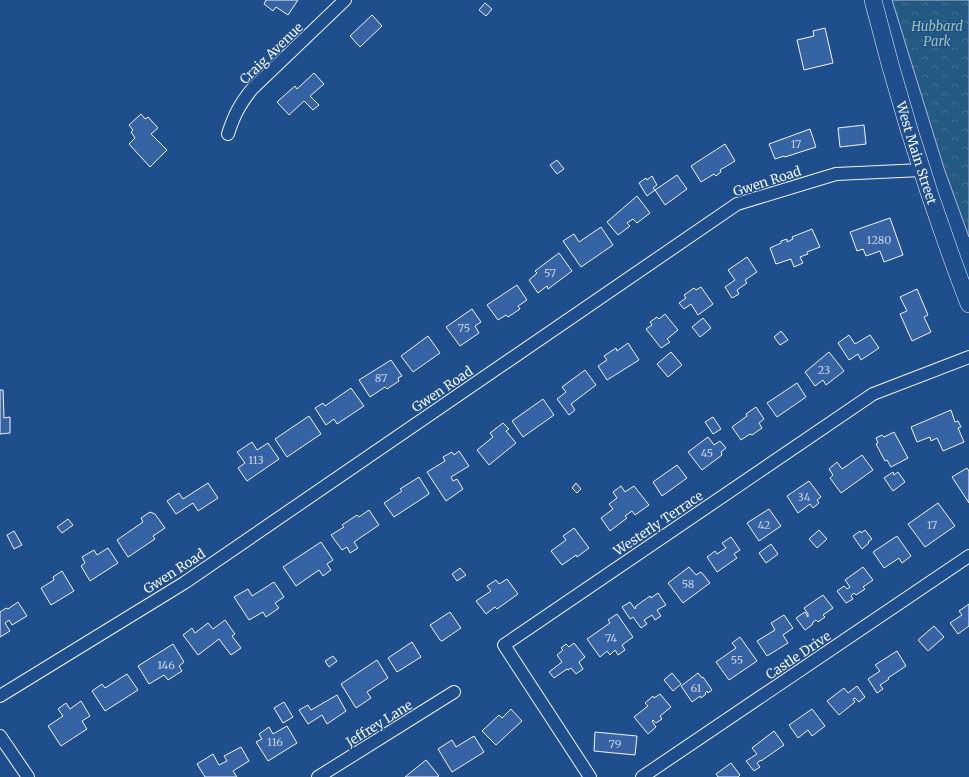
<svg xmlns="http://www.w3.org/2000/svg" width="969" height="777" font-family="Merriweather,serif">
<style>
.forest{fill:url(#forest-crowns);stroke:#a8bbd7}
.building{fill:#3563a3;stroke:#f2f6ff}
.lines{fill:none;stroke-linecap:round;stroke-linejoin:round}
.street-casing{stroke:#f2f6ff;stroke-width:14}
.secondary-casing{stroke:#f2f6ff;stroke-width:18}
.street{stroke:#1f4e8c;stroke-width:12}
.secondary{stroke:#1f4e8c;stroke-width:17}
.labels{text-anchor:middle;stroke-width:3;stroke-linejoin:round;paint-order:stroke}
.number-label{font-size:11px;fill:#c3d1e8}
.park-label{font-size:13px;font-style:italic;fill:#97c8a6;stroke:#1f4e8c}
.street-label{font-size:13px;fill:#f2f6ff;stroke:#1f4e8c}
</style>
<defs>
<pattern id="forest-crowns" width="20" height="18" patternUnits="userSpaceOnUse"><rect width="20" height="18" fill="#245a82"/><path d="M2 6a3 3 0 1 1 6 0M12 15a3 3 0 1 1 6 0" fill="none" stroke="#447295"/></pattern>
</defs>
<rect width="100%" height="100%" fill="#1f4e8c"/>
<path class="forest" d="M 892,0 L 969,0 L 969,237 L 944,168 Z"/>
<path class="building" d="M 266,0 L 298,0 L 288,15 L 276,7 L 273,11 L 264,4 Z
M 485,3 L 492,9 L 486,16 L 479,10 Z
M 372,15 L 382,26 L 360,47 L 350,36 Z
M 825,28 L 833,63 L 804,70 L 797,40 L 814,36 L 813,31 Z
M 314,73 L 324,84 L 310,96 L 319,105 L 313,110 L 304,101 L 289,115 L 277,102 L 295,86 L 297,89 Z
M 141,114 L 145,119 L 148,117 L 158,128 L 151,134 L 167,150 L 150,167 L 129,144 L 135,138 L 131,132 L 133,130 L 129,125 Z
M 864,125 L 866,144 L 840,147 L 838,128 Z
M 810,129 L 816,147 L 785,157 L 784,156 L 775,159 L 769,144 Z
M 725,144 L 735,161 L 720,170 L 721,172 L 716,176 L 714,174 L 701,182 L 691,166 Z
M 557,160 L 564,169 L 557,174 L 550,165 Z
M 677,175 L 687,189 L 665,205 L 655,190 L 647,196 L 639,183 L 646,178 L 647,180 L 652,176 L 657,185 L 653,188 L 655,190 Z
M 637,196 L 650,213 L 637,223 L 633,219 L 627,223 L 630,226 L 618,235 L 607,222 Z
M 890,218 L 903,255 L 884,262 L 880,251 L 866,256 L 863,249 L 857,251 L 850,232 Z
M 601,227 L 613,245 L 581,267 L 563,241 L 574,234 L 579,242 Z
M 812,229 L 820,247 L 807,252 L 808,254 L 800,257 L 803,263 L 794,267 L 791,259 L 776,264 L 770,248 L 781,243 L 781,241 L 787,239 L 787,242 L 793,239 L 792,237 Z
M 559,253 L 572,271 L 548,289 L 547,286 L 538,293 L 529,280 L 537,273 L 535,271 Z
M 747,257 L 757,272 L 745,280 L 747,283 L 737,290 L 739,294 L 732,298 L 725,287 L 735,280 L 728,270 Z
M 517,285 L 527,300 L 518,306 L 520,309 L 508,317 L 506,315 L 498,320 L 487,305 Z
M 701,287 L 713,304 L 698,315 L 691,304 L 684,309 L 679,303 L 686,298 L 684,295 L 694,288 L 696,290 Z
M 917,289 L 928,315 L 924,317 L 931,332 L 912,341 L 900,314 L 907,311 L 900,297 Z
M 472,309 L 481,322 L 475,326 L 479,333 L 460,346 L 446,327 Z
M 665,314 L 678,330 L 667,339 L 670,342 L 661,348 L 646,329 L 652,325 L 650,322 L 657,317 L 659,319 Z
M 703,318 L 711,328 L 700,337 L 692,327 Z
M 781,331 L 788,340 L 780,345 L 774,337 Z
M 849,335 L 855,344 L 870,335 L 879,348 L 861,360 L 858,354 L 849,360 L 838,343 Z
M 428,336 L 440,353 L 413,372 L 401,356 Z
M 628,343 L 639,360 L 607,380 L 598,366 L 607,360 L 604,356 L 616,348 L 617,351 Z
M 671,352 L 682,365 L 668,377 L 657,364 Z
M 829,352 L 844,371 L 826,385 L 823,380 L 815,386 L 805,372 Z
M 391,360 L 402,376 L 398,378 L 399,381 L 387,389 L 385,387 L 370,397 L 359,380 Z
M 585,370 L 596,385 L 571,404 L 575,410 L 569,415 L 557,399 L 566,392 L 562,387 Z
M 797,383 L 806,397 L 777,417 L 767,403 Z
M 351,388 L 364,406 L 337,424 L 334,419 L 326,425 L 315,408 L 323,403 L 325,406 Z
M 0,390 L 3,390 L 4,418 L 10,417 L 10,433 L 0,434 Z
M 543,399 L 554,415 L 523,437 L 512,421 Z
M 756,407 L 764,419 L 759,423 L 762,428 L 752,435 L 750,434 L 741,440 L 732,427 L 747,416 L 746,414 Z
M 951,410 L 955,422 L 958,421 L 961,427 L 958,428 L 964,442 L 943,451 L 937,438 L 931,441 L 930,437 L 917,442 L 911,427 Z
M 309,416 L 321,434 L 287,457 L 275,439 Z
M 713,417 L 721,429 L 713,434 L 705,422 Z
M 503,423 L 509,429 L 506,431 L 516,443 L 489,465 L 477,450 L 493,437 L 490,433 Z
M 894,432 L 908,458 L 891,467 L 887,460 L 885,461 L 876,444 L 878,443 L 876,438 L 882,435 L 884,437 Z
M 708,437 L 714,445 L 720,441 L 726,448 L 721,452 L 722,455 L 702,470 L 688,452 Z
M 252,442 L 257,450 L 268,443 L 279,459 L 247,481 L 238,468 L 245,463 L 237,452 Z
M 459,451 L 469,466 L 451,477 L 453,481 L 457,479 L 463,489 L 446,501 L 427,472 L 445,461 L 443,457 L 452,452 L 454,455 Z
M 862,455 L 873,470 L 841,493 L 830,478 L 833,475 L 829,469 L 837,462 L 842,469 Z
M 677,465 L 687,478 L 662,496 L 653,482 Z
M 967,468 L 969,471 L 969,503 L 952,477 Z
M 893,472 L 894,475 L 898,472 L 905,482 L 893,491 L 884,478 Z
M 419,477 L 429,493 L 429,494 L 394,517 L 384,503 L 402,491 L 400,489 Z
M 809,481 L 821,497 L 817,500 L 819,503 L 813,508 L 810,504 L 798,513 L 787,496 Z
M 208,483 L 218,498 L 198,511 L 193,503 L 176,514 L 167,501 L 179,493 L 183,499 Z
M 576,483 L 581,489 L 577,493 L 572,488 Z
M 621,486 L 625,492 L 634,486 L 649,505 L 635,515 L 632,511 L 625,516 L 627,518 L 610,531 L 601,518 L 613,509 L 609,504 L 617,498 L 613,492 Z
M 938,503 L 955,526 L 925,547 L 908,524 Z
M 769,509 L 781,526 L 759,541 L 747,523 Z
M 369,510 L 379,525 L 354,542 L 358,548 L 350,553 L 347,547 L 342,550 L 331,535 L 344,527 L 342,525 L 357,515 L 359,517 Z
M 150,512 L 155,514 L 165,528 L 153,536 L 155,539 L 128,557 L 117,540 L 143,522 L 141,518 Z
M 68,519 L 73,525 L 62,533 L 57,527 Z
M 574,528 L 589,548 L 577,557 L 576,555 L 562,565 L 551,551 L 566,540 L 563,536 Z
M 819,530 L 827,539 L 817,548 L 809,539 Z
M 865,530 L 872,539 L 868,542 L 869,543 L 862,549 L 853,536 L 860,531 L 861,533 Z
M 14,531 L 22,545 L 14,549 L 7,535 Z
M 897,536 L 911,556 L 902,563 L 899,558 L 884,568 L 873,552 Z
M 731,537 L 740,550 L 734,554 L 737,558 L 717,572 L 707,557 L 715,551 L 717,554 L 726,548 L 722,543 Z
M 321,542 L 333,560 L 327,564 L 331,570 L 323,576 L 319,570 L 296,586 L 283,567 Z
M 771,544 L 778,554 L 766,563 L 759,553 Z
M 108,548 L 118,563 L 90,581 L 81,566 L 85,563 L 82,557 L 94,550 L 97,555 Z
M 689,567 L 696,575 L 701,572 L 702,573 L 710,583 L 683,603 L 668,583 Z
M 863,567 L 873,580 L 863,587 L 865,589 L 856,595 L 854,593 L 851,596 L 853,599 L 846,603 L 837,591 L 844,586 L 847,589 L 850,587 L 845,580 Z
M 460,568 L 466,575 L 457,581 L 452,574 Z
M 62,571 L 74,591 L 51,605 L 41,588 L 54,580 L 53,577 Z
M 507,579 L 518,594 L 497,609 L 495,607 L 486,614 L 476,601 L 491,591 L 487,586 L 496,580 L 499,584 Z
M 274,582 L 284,597 L 275,603 L 279,608 L 266,617 L 263,612 L 249,620 L 234,597 L 248,589 L 252,596 Z
M 658,593 L 666,605 L 657,610 L 661,616 L 655,620 L 652,615 L 644,620 L 647,624 L 641,628 L 633,617 L 630,619 L 622,607 L 630,602 L 635,609 L 636,606 L 650,596 L 651,598 Z
M 823,595 L 833,608 L 823,615 L 825,617 L 818,622 L 816,620 L 813,622 L 812,625 L 805,630 L 796,618 L 805,612 L 808,617 L 808,614 L 804,608 Z
M 18,602 L 27,616 L 12,625 L 9,620 L 5,623 L 10,631 L 0,637 L 0,612 L 6,608 L 8,609 Z
M 969,604 L 969,626 L 958,634 L 950,623 L 962,615 L 959,611 Z
M 450,612 L 461,628 L 442,641 L 440,640 L 430,625 Z
M 617,614 L 633,637 L 622,645 L 625,650 L 618,655 L 615,650 L 610,655 L 607,651 L 600,657 L 587,639 L 610,623 L 608,620 Z
M 784,615 L 793,628 L 783,635 L 788,643 L 767,656 L 757,641 L 775,630 L 771,623 Z
M 225,620 L 235,634 L 232,636 L 241,648 L 231,655 L 219,639 L 198,655 L 183,635 L 192,628 L 195,633 L 208,623 L 213,629 Z
M 934,626 L 944,637 L 928,651 L 918,640 Z
M 740,637 L 757,661 L 729,680 L 716,662 L 736,648 L 732,643 Z
M 412,642 L 421,657 L 397,672 L 388,658 Z
M 574,643 L 585,657 L 579,662 L 583,669 L 576,674 L 571,668 L 568,670 L 567,669 L 554,678 L 549,672 L 562,662 L 557,655 L 563,650 L 561,648 L 566,644 L 569,647 Z
M 173,644 L 184,662 L 179,666 L 182,671 L 168,680 L 164,675 L 149,684 L 138,666 Z
M 897,651 L 906,666 L 888,678 L 889,679 L 880,685 L 883,689 L 877,693 L 868,679 L 880,671 L 875,665 Z
M 333,656 L 337,661 L 329,667 L 325,661 Z
M 377,660 L 388,678 L 367,692 L 371,698 L 356,708 L 341,684 Z
M 672,673 L 681,684 L 673,691 L 664,680 Z
M 698,673 L 702,678 L 703,677 L 712,690 L 708,693 L 707,691 L 705,693 L 706,694 L 701,698 L 700,696 L 692,702 L 681,686 Z
M 127,674 L 138,690 L 105,711 L 92,691 L 102,684 L 105,688 Z
M 857,686 L 865,697 L 859,702 L 855,698 L 853,699 L 855,702 L 839,715 L 827,701 L 844,688 L 848,693 Z
M 660,694 L 671,707 L 660,716 L 662,719 L 656,723 L 653,720 L 652,721 L 656,727 L 648,734 L 634,717 L 648,706 L 645,703 L 653,696 L 654,698 Z
M 337,695 L 346,711 L 327,724 L 322,715 L 308,724 L 299,710 L 308,705 L 311,710 Z
M 81,701 L 90,716 L 82,721 L 87,729 L 61,746 L 48,726 L 63,716 L 58,709 L 66,703 L 70,709 Z
M 284,702 L 293,717 L 283,723 L 274,708 Z
M 511,709 L 522,721 L 496,745 L 482,731 L 499,715 L 502,718 Z
M 812,709 L 825,726 L 812,736 L 808,730 L 798,738 L 789,725 Z
M 287,726 L 297,743 L 268,761 L 256,742 L 262,739 L 259,734 L 269,727 L 273,734 Z
M 774,731 L 784,745 L 761,761 L 761,760 L 757,763 L 760,767 L 754,771 L 746,761 L 757,754 L 752,748 Z
M 595,732 L 637,736 L 635,755 L 594,751 Z
M 474,736 L 484,752 L 452,772 L 438,749 L 452,740 L 456,747 Z
M 241,747 L 249,761 L 233,771 L 237,777 L 205,777 L 197,764 L 213,754 L 219,765 L 227,761 L 224,756 Z
M 426,760 L 439,776 L 437,777 L 405,777 Z
M 731,763 L 740,775 L 738,777 L 718,777 L 716,774 Z"/>
<g class="lines">
<g class="street-casing">
<path id="street" d="M 228,134 C 234,115 240,104 252,89 L 345,0
M 0,696 L 184,583 L 737,204 L 836,174 L 922,170
M 0,736 L 28,777
M 318,777 L 454,692
M 590,777 L 504,645 L 873,394 L 969,357
M 642,777 L 969,556"/>
</g>
<g class="secondary-casing">
<g id="secondary">
<path id="s1" d="M 873,0 C 899,103 931,205 969,304"/>
</g>
</g>
<use href="#street" class="street"/>
<use href="#secondary" class="secondary"/>
</g>
<g class="labels">
<g class="number-label">
<text x="796" y="148">17</text>
<text x="879" y="244">1280</text>
<text x="550" y="277">57</text>
<text x="464" y="332">75</text>
<text x="824" y="374">23</text>
<text x="381" y="382">87</text>
<text x="707" y="457">45</text>
<text x="256" y="464">113</text>
<text x="804" y="501">34</text>
<text x="764" y="529">42</text>
<text x="932" y="529">17</text>
<text x="688" y="588">58</text>
<text x="611" y="642">74</text>
<text x="737" y="664">55</text>
<text x="166" y="669">146</text>
<text x="696" y="692">61</text>
<text x="275" y="746">116</text>
<text x="615" y="748">79</text>
</g>
<g class="park-label">
<text x="937" y="31">Hubbard<tspan x="937" dy="15">Park</tspan></text>
</g>
<g class="street-label">
<text transform="translate(271 53) rotate(-44)" y="5">Craig Avenue</text>
<text dy="5" stroke="none"><textPath href="#s1" startOffset="159">West Main Street</textPath></text>
<text transform="translate(767 181) rotate(-18)" y="5">Gwen Road</text>
<text transform="translate(442 389) rotate(-34)" y="5">Gwen Road</text>
<text transform="translate(658 523) rotate(-34)" y="5">Westerly Terrace</text>
<text transform="translate(174 571) rotate(-33)" y="5">Gwen Road</text>
<text transform="translate(798 655) rotate(-34)" y="5">Castle Drive</text>
<text transform="translate(379 723) rotate(-32)" y="5">Jeffrey Lane</text>
</g>
</g>
</svg>
